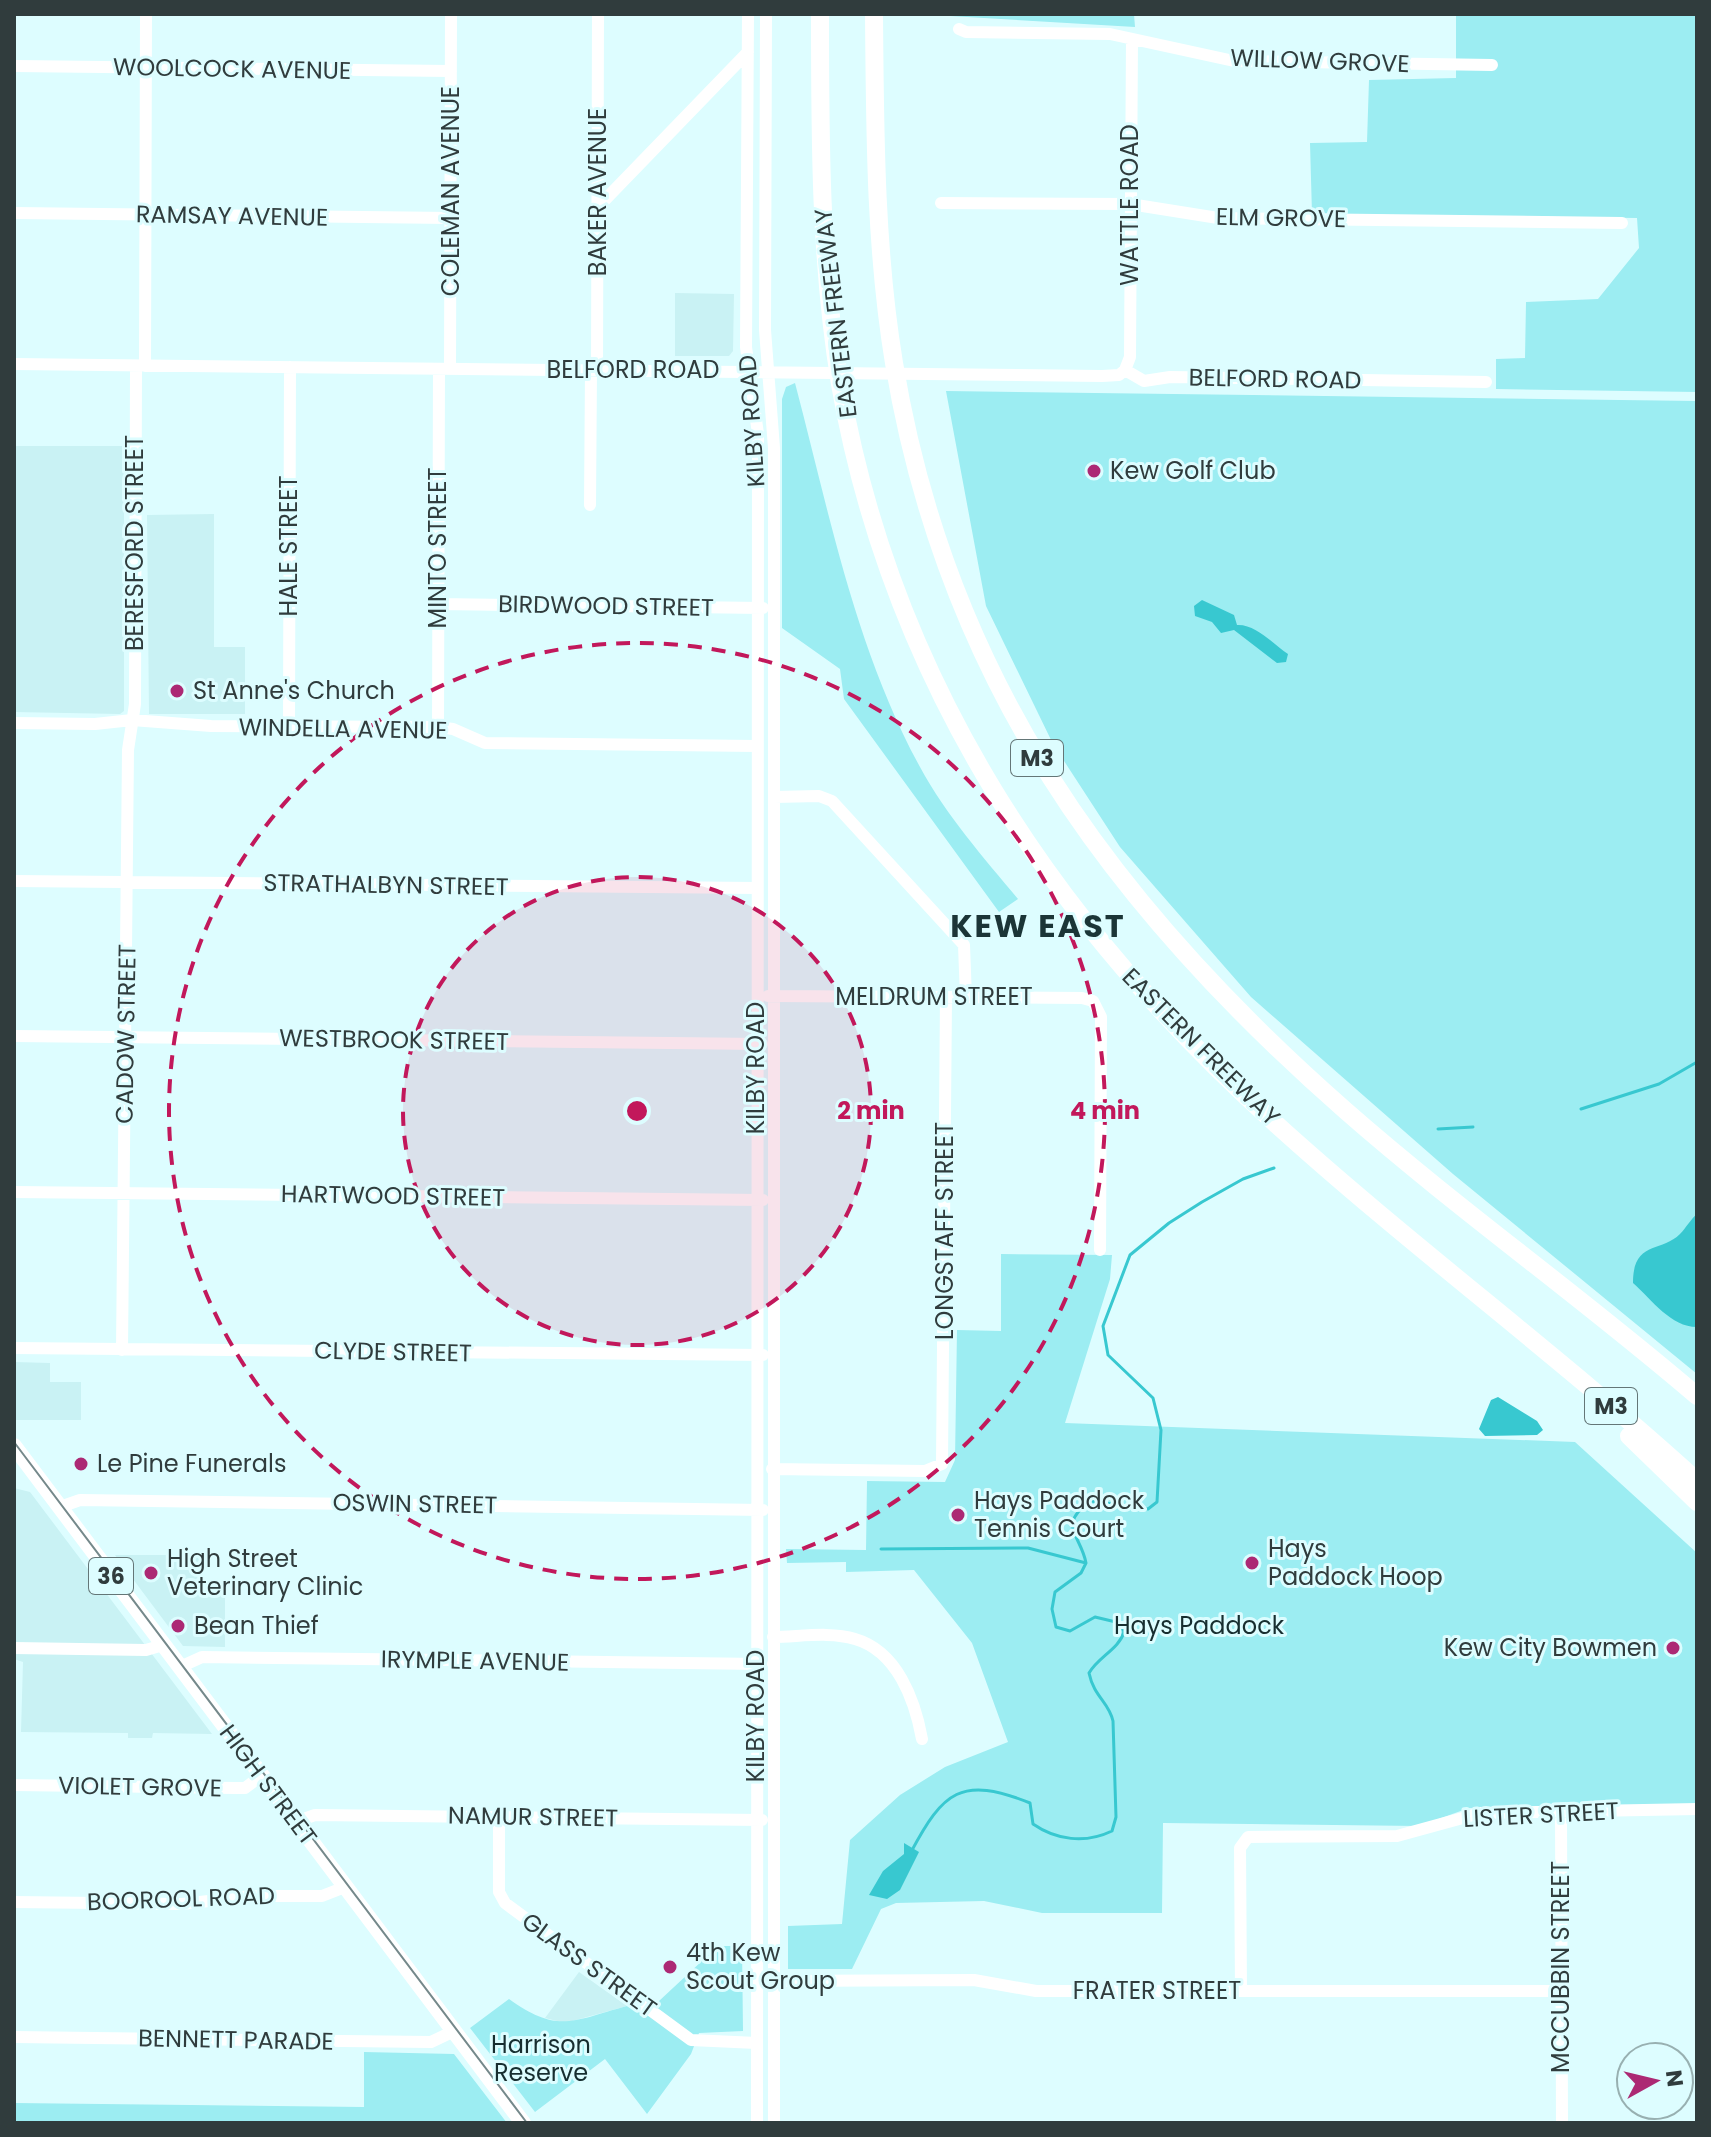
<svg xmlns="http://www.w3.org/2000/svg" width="1711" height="2137" viewBox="0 0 1711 2137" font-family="Poppins,sans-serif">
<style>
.built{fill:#c9f2f4}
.green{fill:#9cedf2}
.water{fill:#38c8d0}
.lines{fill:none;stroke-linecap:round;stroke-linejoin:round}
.stream{stroke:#38c8d0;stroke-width:3}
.minor{stroke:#fff;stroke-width:12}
.major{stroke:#fff;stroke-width:16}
.highway{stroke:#fff;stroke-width:18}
.tram{stroke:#75898b;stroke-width:2}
.ring{fill:none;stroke:#c2185b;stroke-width:4;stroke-dasharray:14 10}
.poi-dot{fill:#ac2974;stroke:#ddfdff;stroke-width:3}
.labels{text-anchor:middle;stroke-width:6;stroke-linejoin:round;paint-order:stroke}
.shield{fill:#ddfdff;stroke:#647677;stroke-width:2}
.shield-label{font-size:22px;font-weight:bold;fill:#303c3d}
.street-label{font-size:24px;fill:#303c3d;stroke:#ddfdff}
.poi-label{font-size:24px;fill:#303c3d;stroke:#ddfdff;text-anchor:start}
.park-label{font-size:24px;fill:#172e30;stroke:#ddfdff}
.district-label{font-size:32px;font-weight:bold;letter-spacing:2px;fill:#1b3537;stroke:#ddfdff}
.centre{fill:#c2185b;stroke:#ddfdff;stroke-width:4}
.ring-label{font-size:24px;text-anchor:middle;font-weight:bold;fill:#c2185b;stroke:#ddfdff;stroke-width:6;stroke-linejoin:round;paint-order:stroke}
</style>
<rect width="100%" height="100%" fill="#ddfdff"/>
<path class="built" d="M675 293 734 294 733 351 729 356H675Z
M14 446H124V711L120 714 14 712Z
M214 514V647H245V714H149L147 515Z
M14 1362 50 1363V1382H81V1420H14Z
M14 1488 30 1492 212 1734 153 1733 152 1738H128V1733L21 1732 23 1662 14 1659Z
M115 1555H203V1589H225V1647L183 1646Z
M579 1972 627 2006 565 2023 545 2018Z"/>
<path class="green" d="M950 14H1134L1135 27 950 16Z
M1456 14H1697V392L1496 389V359L1525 358 1526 302 1598 299 1639 248 1637 218 1312 214 1310 143 1367 142 1369 80 1456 78Z
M795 383C829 512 855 648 920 767 946 815 983 857 1018 899L999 912 844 699 840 669 782 628V399L786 387Z
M946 391 1697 401V1374L1453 1174 1251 997 1120 847 1053 744 986 606Z
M1001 1254 1112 1255 1110 1279 1065 1423 1575 1442 1697 1553V1805L1469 1808 1419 1826 1163 1823 1162 1913H1042L984 1901 896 1903 881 1909 852 1969H788V1926L842 1924 850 1840 900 1795 945 1767 1008 1742 972 1643 914 1570 846 1572V1562L787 1563 786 1549 866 1550 867 1481 945 1482 955 1460 957 1330 1001 1331Z
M718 1946H742L743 2031 699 2033 691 2054 647 2114 605 2059 535 2112 470 2028 509 1999C558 2034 572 2021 627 2006L644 2015Z
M364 2052 454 2054 507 2123H14V2103L364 2107Z"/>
<path class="water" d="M1202 600 1234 615 1237 625C1256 624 1273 644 1288 654L1286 662 1277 663 1234 630 1221 633 1212 622 1195 616 1194 606Z
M1697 1214V1327C1671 1327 1652 1300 1633 1283 1633 1240 1661 1253 1680 1234 1686 1228 1690 1220 1697 1214Z
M1498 1397 1537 1421 1543 1430 1537 1435 1485 1436 1479 1429 1491 1400Z
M904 1843 919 1852 900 1890 887 1899 869 1895 883 1871 904 1854Z"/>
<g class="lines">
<path class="stream" d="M1581 1109 1659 1084 1697 1062
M1438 1129 1473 1127
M881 1549 1028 1548 1086 1563
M911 1852C943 1792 961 1775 1030 1803L1033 1824C1056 1840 1085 1844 1112 1831L1116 1817 1113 1721C1109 1702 1094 1697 1089 1673 1098 1657 1119 1649 1124 1632L1120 1623 1095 1617 1070 1631 1056 1627 1052 1609 1055 1592 1081 1573 1086 1563C1081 1535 1056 1525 1091 1501L1148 1509 1157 1502 1161 1430 1153 1398 1108 1355 1103 1326 1130 1255 1169 1223 1202 1202 1243 1179 1274 1168"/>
<path class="minor" d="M748 14 746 347 758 434 757 2123
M766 14 765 330 774 448V2123
M959 29 966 32 1110 34 1234 61 1492 65
M14 66 451 71
M941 203 1130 204 1218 218 1622 223
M598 207 748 52
M14 213 451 218
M14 364 1102 376 1119 375 1125 370
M145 366 146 14
M450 369 451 14
M597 370 598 14
M1125 370 1144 381 1170 377 1486 382
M1125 370 1130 357 1132 39
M590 505 591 370
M438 604 763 608
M14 723 95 724 132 720 211 726 438 727 453 729 485 743 757 746
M289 726 290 367
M438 727 439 369
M774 797 819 796 832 801 964 945 966 998
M14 881 757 888
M768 996 1082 998 1093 1001 1101 1017 1100 1250
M14 1036 762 1044
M14 1192 763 1200
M14 1348 763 1355
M122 1350 128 750 135 704 136 366
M772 1469 925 1471 942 1464 946 997
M60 1507 80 1500 763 1510
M773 1637C798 1637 830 1631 855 1639 897 1651 915 1700 922 1739
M14 1648 146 1650 163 1645
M180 1667 202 1657 762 1664
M14 1785 235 1788H245L261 1776
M1561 1811 1562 2123
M499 1817V1892L505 1903 691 2040 757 2043
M295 1822 315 1815 762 1820
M14 1902 182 1904 253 1896H322L345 1887
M767 1984 774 1981 974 1980 1036 1991H1561
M1241 1991 1240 1848 1248 1837 1397 1836 1481 1813 1697 1809
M14 2037 431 2042 454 2031"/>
<path class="major" d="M14 1446 523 2123"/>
<path class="highway" d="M820 14C820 137 820 262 840 384 892 683 1054 924 1276 1124 1413 1248 1561 1357 1697 1481
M874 14C875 130 875 248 894 363 946 679 1110 904 1346 1111 1460 1211 1583 1298 1697 1396
M1629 1436 1697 1502"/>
<path class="tram" d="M14 1442 527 2123"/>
</g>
<circle cx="637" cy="1111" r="234" fill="#c2185b" fill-opacity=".12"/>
<g class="ring">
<circle cx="637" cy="1111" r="234"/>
<circle cx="637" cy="1111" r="468"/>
</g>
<g class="poi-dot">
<circle cx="1094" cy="471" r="8"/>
<circle cx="177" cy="691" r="8"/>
<circle cx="81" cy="1464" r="8"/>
<circle cx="958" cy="1515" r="8"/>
<circle cx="1252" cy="1563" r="8"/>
<circle cx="151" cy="1573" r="8"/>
<circle cx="178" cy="1626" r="8"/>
<circle cx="1673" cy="1648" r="8"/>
<circle cx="670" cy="1967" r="8"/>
</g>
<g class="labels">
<g class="shield">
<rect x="1011" y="740" width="52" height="36" rx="6"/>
<rect x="1585" y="1388" width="52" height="36" rx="6"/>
<rect x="89" y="1558" width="44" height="36" rx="6"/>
</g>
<g class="shield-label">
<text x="1037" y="766">M3</text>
<text x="1611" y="1414">M3</text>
<text x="111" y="1584">36</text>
</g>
<g class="street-label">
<text transform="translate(1320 61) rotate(2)" y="8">WILLOW GROVE</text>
<text transform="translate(232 69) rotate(1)" y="8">WOOLCOCK AVENUE</text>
<text transform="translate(451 191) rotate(-90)" y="8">COLEMAN AVENUE</text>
<text transform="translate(598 192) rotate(-90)" y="8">BAKER AVENUE</text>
<text transform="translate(1130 205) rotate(-90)" y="8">WATTLE ROAD</text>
<text transform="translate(232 216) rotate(1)" y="8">RAMSAY AVENUE</text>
<text transform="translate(1281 218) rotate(1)" y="8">ELM GROVE</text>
<text transform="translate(836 313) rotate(-97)" y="8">EASTERN FREEWAY</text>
<text x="633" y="378">BELFORD ROAD</text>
<text transform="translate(1275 379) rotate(1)" y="8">BELFORD ROAD</text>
<text transform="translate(752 421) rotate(-94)" y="8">KILBY ROAD</text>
<text transform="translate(135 543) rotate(-90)" y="8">BERESFORD STREET</text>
<text transform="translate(289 546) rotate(-90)" y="8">HALE STREET</text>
<text transform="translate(438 548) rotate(-90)" y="8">MINTO STREET</text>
<text transform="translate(606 606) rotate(1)" y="8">BIRDWOOD STREET</text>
<text transform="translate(343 729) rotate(1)" y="8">WINDELLA AVENUE</text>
<text transform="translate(386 885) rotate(1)" y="8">STRATHALBYN STREET</text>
<text x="934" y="1005">MELDRUM STREET</text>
<text transform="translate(126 1034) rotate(-89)" y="8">CADOW STREET</text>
<text transform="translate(394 1040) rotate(1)" y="8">WESTBROOK STREET</text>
<text transform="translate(1201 1047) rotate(45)" y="8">EASTERN FREEWAY</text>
<text transform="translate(756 1068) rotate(-90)" y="8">KILBY ROAD</text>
<text transform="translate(393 1196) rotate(1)" y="8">HARTWOOD STREET</text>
<text transform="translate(945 1231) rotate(-90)" y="8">LONGSTAFF STREET</text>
<text transform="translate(393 1352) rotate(1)" y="8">CLYDE STREET</text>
<text transform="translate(415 1504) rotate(1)" y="8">OSWIN STREET</text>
<text transform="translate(475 1661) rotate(1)" y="8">IRYMPLE AVENUE</text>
<text transform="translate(756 1716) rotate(-90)" y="8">KILBY ROAD</text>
<text transform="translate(268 1785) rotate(53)" y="8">HIGH STREET</text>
<text transform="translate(140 1787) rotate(1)" y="8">VIOLET GROVE</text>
<text transform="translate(1541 1815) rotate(-3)" y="8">LISTER STREET</text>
<text transform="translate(533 1817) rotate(1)" y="8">NAMUR STREET</text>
<text transform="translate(181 1899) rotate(-2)" y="8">BOOROOL ROAD</text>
<text transform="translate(589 1965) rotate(36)" y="8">GLASS STREET</text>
<text transform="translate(1561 1967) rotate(-90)" y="8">MCCUBBIN STREET</text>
<text x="1157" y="1999">FRATER STREET</text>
<text transform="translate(236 2040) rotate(1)" y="8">BENNETT PARADE</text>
</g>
<g class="poi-label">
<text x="1110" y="479">Kew Golf Club</text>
<text x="193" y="699">St Anne's Church</text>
<text x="97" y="1472">Le Pine Funerals</text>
<text x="974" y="1509">Hays Paddock<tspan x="974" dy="28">Tennis Court</tspan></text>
<text x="1268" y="1557">Hays<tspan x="1268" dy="28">Paddock Hoop</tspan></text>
<text x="167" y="1567">High Street<tspan x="167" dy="28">Veterinary Clinic</tspan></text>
<text x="194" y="1634">Bean Thief</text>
<text x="1657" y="1656" text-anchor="end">Kew City Bowmen</text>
<text x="686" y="1961">4th Kew<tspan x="686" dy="28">Scout Group</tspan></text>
</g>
<g class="park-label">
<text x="1199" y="1634">Hays Paddock</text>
<text x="541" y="2053">Harrison<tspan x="541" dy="28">Reserve</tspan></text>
</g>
<g class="district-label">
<text x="1038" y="937">KEW EAST</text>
</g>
</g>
<circle cx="637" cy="1111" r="12" class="centre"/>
<g class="ring-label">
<text x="871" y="1119">2 min</text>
<text x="1105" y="1119">4 min</text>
</g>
<rect width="1711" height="2137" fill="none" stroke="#303c3d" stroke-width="32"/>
<g transform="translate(1655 2081) rotate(82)"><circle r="38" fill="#ddfdff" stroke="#98b0b1" stroke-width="2"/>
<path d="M0-6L14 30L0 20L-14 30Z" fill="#ac2974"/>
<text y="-12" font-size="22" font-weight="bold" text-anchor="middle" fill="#303c3d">N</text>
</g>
</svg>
